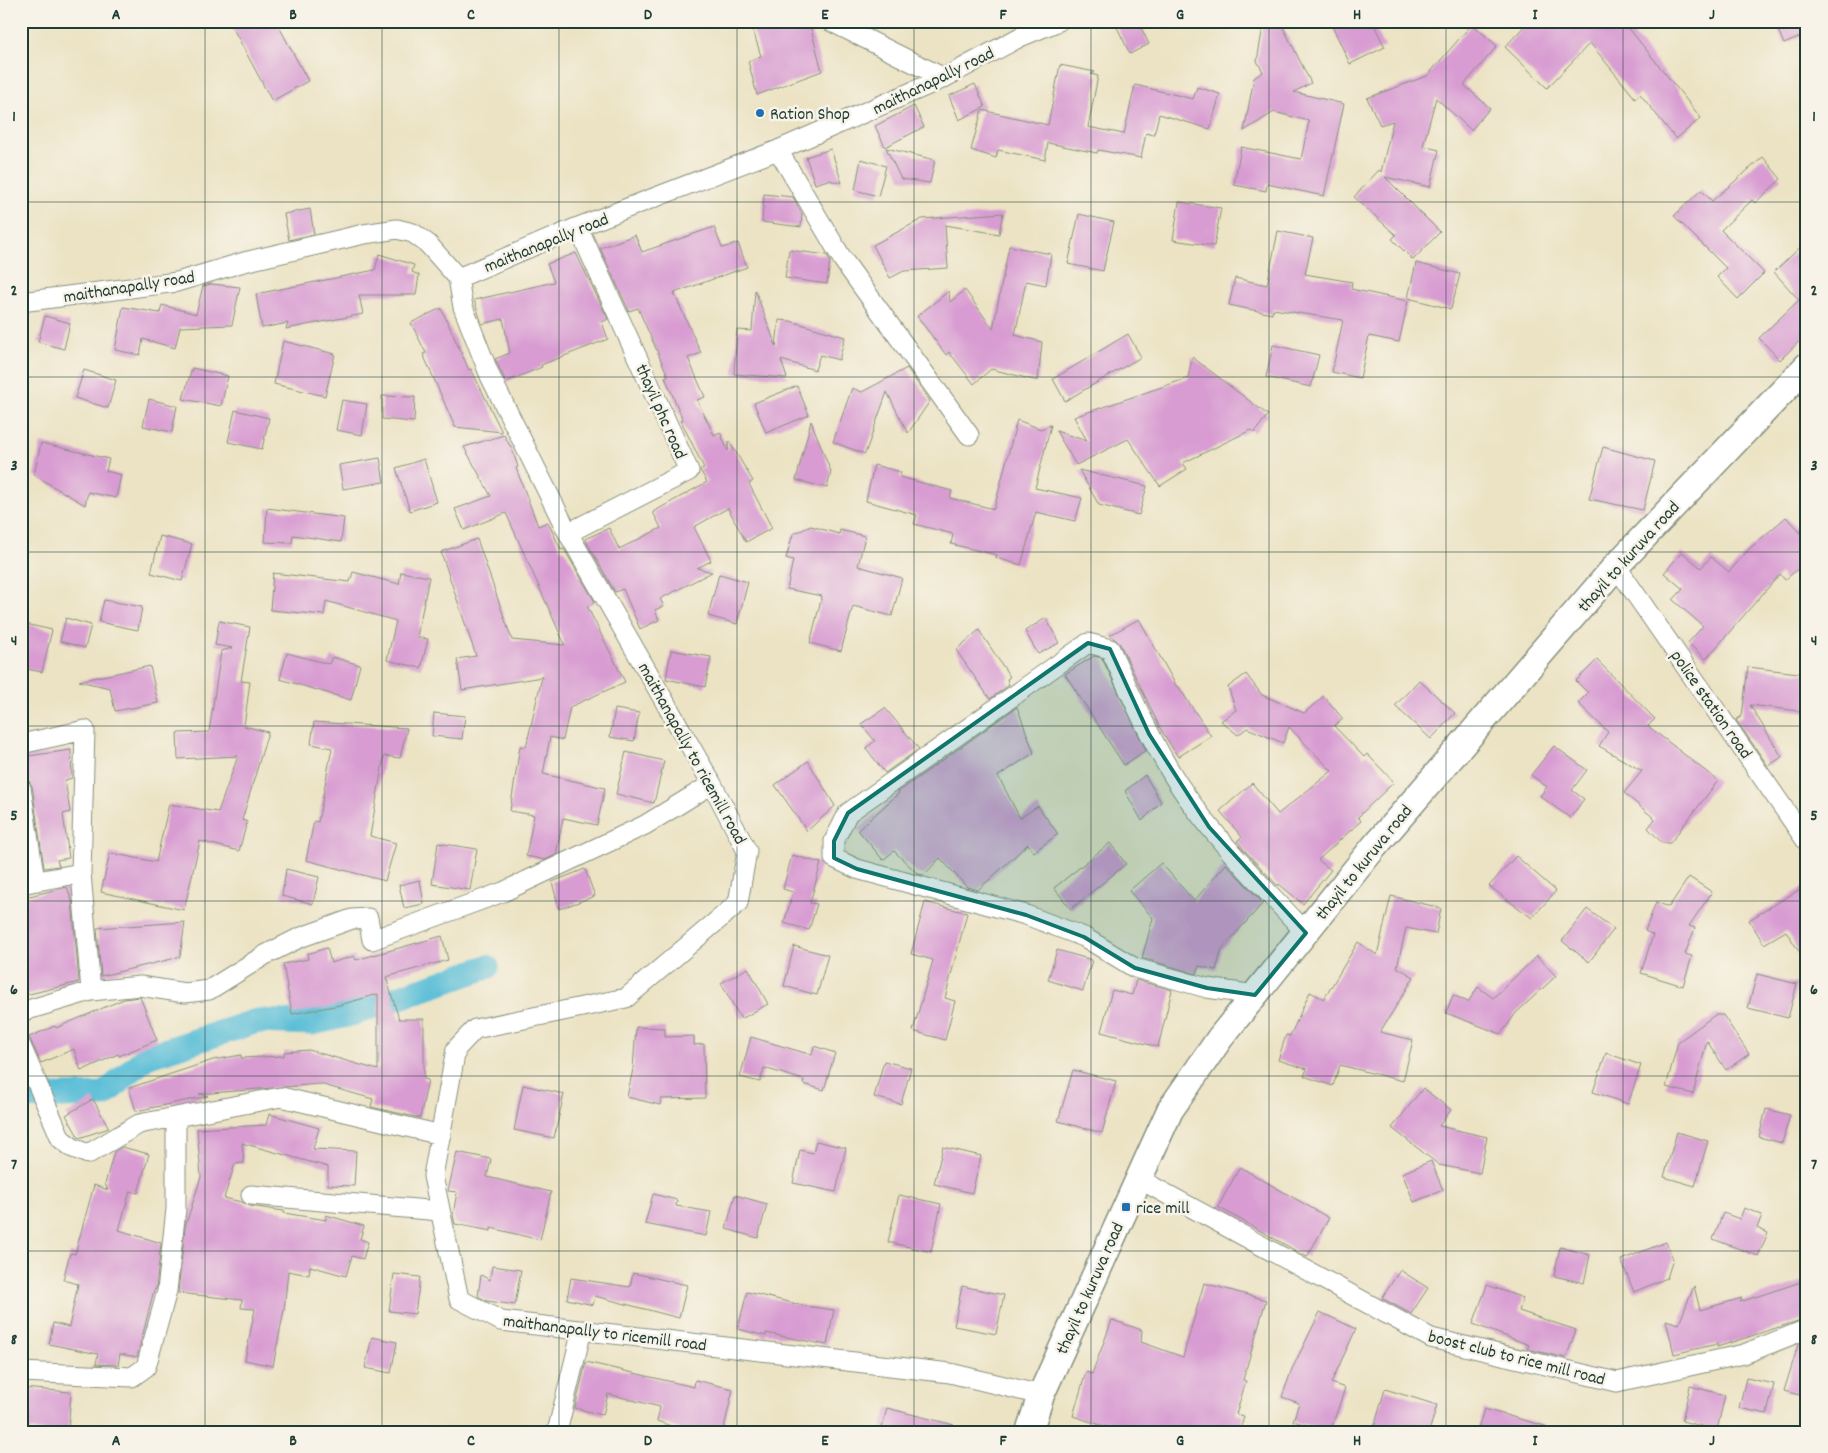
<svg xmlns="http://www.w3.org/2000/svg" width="1828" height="1453" viewBox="0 0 1828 1453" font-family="Dekko,sans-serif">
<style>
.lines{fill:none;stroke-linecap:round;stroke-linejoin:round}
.canal{stroke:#59bdd7;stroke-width:25}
.building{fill:#d89cd2}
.street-casing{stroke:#86907c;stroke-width:21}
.secondary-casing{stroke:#86907c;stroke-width:29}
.street{stroke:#fff;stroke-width:19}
.secondary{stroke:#fff;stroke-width:26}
.marked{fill:#0f766e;fill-opacity:0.2;stroke:#0f766e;stroke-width:4;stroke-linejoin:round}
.grid{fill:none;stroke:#1f3d34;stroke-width:1;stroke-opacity:0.55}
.poi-dot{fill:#1f6fb2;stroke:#f7f3e8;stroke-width:2}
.labels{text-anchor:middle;stroke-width:5;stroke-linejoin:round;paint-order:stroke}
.street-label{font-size:18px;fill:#1f3d34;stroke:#f7f3e8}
.poi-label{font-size:18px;fill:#1f3d34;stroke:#f7f3e8;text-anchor:start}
.neatline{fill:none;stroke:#1f3d34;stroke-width:2}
.grid-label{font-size:16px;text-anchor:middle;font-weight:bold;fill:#1f3d34}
</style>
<rect width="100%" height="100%" fill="#f7f3e8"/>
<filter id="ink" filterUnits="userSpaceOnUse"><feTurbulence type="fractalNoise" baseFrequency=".02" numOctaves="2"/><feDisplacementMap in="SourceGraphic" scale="10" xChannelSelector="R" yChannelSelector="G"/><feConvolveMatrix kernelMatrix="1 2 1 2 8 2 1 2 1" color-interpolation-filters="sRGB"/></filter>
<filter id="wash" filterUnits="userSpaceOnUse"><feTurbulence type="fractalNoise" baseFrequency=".0096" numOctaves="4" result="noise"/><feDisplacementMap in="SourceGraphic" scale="20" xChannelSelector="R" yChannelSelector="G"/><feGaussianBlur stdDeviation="1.12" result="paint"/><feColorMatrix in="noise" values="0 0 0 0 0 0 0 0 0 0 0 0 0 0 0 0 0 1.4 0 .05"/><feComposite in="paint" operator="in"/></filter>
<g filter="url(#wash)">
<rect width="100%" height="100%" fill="#ece3c4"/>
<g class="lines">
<path class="canal" d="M21 1097 104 1095 146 1057 257 1021 312 1023 351 1014 487 967"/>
</g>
<g id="blocks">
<path class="building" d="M229 21H276L308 81 272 101Z
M750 21H809L822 71 757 95 748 61 761 56Z
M1114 21H1138L1149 44 1130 54Z
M1264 21H1280L1311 83 1294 92 1344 104 1324 196 1267 184 1266 191 1234 185 1241 147 1301 159 1309 121 1274 112 1244 131 1254 78 1263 72 1257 61Z
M1330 21H1372L1385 47 1350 64Z
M1529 21H1623L1701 118 1676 139 1640 94 1635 98 1590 43 1547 88 1505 47Z
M1774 21H1807V34L1784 44Z
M1472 24 1497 46 1464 85 1490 108 1471 130 1436 98 1423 146 1439 150 1430 187 1385 177 1440 232 1413 260 1392 239 1396 235 1354 197 1379 170 1381 172 1393 121 1380 125 1367 98 1427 76Z
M1060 65 1095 72 1091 74 1098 76 1088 127 1124 134 1135 85 1193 99 1197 87 1220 94 1210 129 1159 114 1154 135 1146 133 1141 158 1098 150 1097 153 1048 143 1045 160 998 150 996 158 971 150 982 110 1048 125Z
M975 84 985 107 959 120 949 96Z
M914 106 924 127 885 147 875 126Z
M886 148 935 160 930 183 901 179Z
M831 149 842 183 828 180 815 184 806 157Z
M1763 157 1781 179 1755 203 1752 200 1721 230 1764 273 1738 299 1717 277 1726 268 1674 216 1701 190 1712 201Z
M861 159 886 166 878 196 855 190Z
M764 194 793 197 802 214 801 227 762 222Z
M1179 202 1221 208 1214 246 1173 240Z
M310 209 314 234 289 240 284 214Z
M1003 213 999 234 945 225 948 268 904 271 890 278 873 245 922 219Z
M1079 214 1114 222 1103 271 1068 264Z
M714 227 722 248 738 243 747 267 674 293 701 353 688 358 705 397 697 400 714 435 720 432 728 451 729 441 753 481 749 484 772 528 746 542 728 508 694 527 711 561 697 568 712 572 660 599 664 606 655 610 659 620 640 629 623 589 615 592 585 539 609 528 619 549 661 528 653 512 707 482 700 470 704 468 681 421 683 420 665 377 668 376 638 308 629 311 600 248 635 235 642 252Z
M1278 231 1313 238 1305 274 1352 282 1351 289 1408 301 1399 342 1369 336 1360 378 1332 372 1343 320 1273 309 1272 314 1229 305 1235 278 1267 285Z
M1807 241V334L1780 360 1759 338 1799 300 1774 272Z
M1009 246 1051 254 1046 285 1026 281 1015 335 1042 342 1038 381 991 369 974 384 949 352 946 355 917 316 949 291 950 302 965 290 993 329Z
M789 250 827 255 830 261 827 284 785 278Z
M576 253 608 319 602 322 608 339 541 365 542 367 506 382 495 359 510 353 503 319 482 324 474 300 554 282 547 264Z
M379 254 414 265 412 272 419 275 416 295H359L363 314 286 329 288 323 262 328 256 294 375 270Z
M1416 263 1460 274 1451 309 1408 298Z
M211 284 240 287 232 325 180 327 175 348 143 339 140 355 115 350 123 307 160 313 162 305 196 314 203 286Z
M755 290 776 346 779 320 790 321 845 337 839 360 820 355 815 370 781 360 787 378 734 374 737 330 752 331Z
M441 308 469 370 471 369 502 432 455 427 423 354 426 353 411 323Z
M45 316 70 323 64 349 38 342Z
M1128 334 1141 357 1065 401 1053 379Z
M283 341 335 354 325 396 274 384Z
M1273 345 1319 355 1311 387 1266 377Z
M1192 357 1268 415 1254 433 1251 430 1183 463 1187 469 1160 486 1128 439 1076 465 1056 431 1087 441 1074 417 1188 378Z
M192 368 228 376 221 406 183 399Z
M907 368 930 401 908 433 887 392 865 454 833 442 852 388 862 392Z
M84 370 116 380 108 408 75 398Z
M797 386 809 415 766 433 754 403Z
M382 396 415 397 414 422 382 419Z
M149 399 177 406 172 432 143 426Z
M342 400 367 404 362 435 336 430Z
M235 410 269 418 262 449 228 442Z
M1017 420 1041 429 1051 425 1035 488 1082 498 1075 521 1036 512 1021 565 996 558 997 555 951 544 953 534 914 524 917 515 866 501 874 465 901 472 900 477 952 491 950 498 994 509Z
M811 421 831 472 827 488 796 480Z
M504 435 512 449 518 467 516 468 538 526 548 522 561 550 564 549 595 602 587 606 625 682 570 707 563 740 550 737 543 774 605 788 597 825 563 818 556 855 545 860 526 856 534 815 510 811 520 746 526 747 542 677 462 690 457 659 476 656 441 552 477 539 512 640 565 645 506 513 464 530 455 509 491 496 464 447Z
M41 443 109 459 106 471 121 475 116 498 88 492 85 505 34 475Z
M1603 447 1655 461 1643 510 1589 499Z
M380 458 384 482 343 489 339 465Z
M424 459 437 502 410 511 396 468Z
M1079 470 1147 486 1139 515 1099 505Z
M267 508 344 518 341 542 293 535 292 543 265 542Z
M1786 517 1807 540V561L1785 580 1780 574 1706 659 1688 643 1703 626 1673 600 1683 589 1664 573 1682 552 1701 568 1711 557 1729 572 1749 549Z
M811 526 839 534 840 530 865 536 858 566 902 578 892 616 853 606 841 651 810 643 822 596 787 589 793 560 786 558 793 534Z
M160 536 192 544 182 581 151 573Z
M353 572 399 584 401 572 429 577 417 637 428 639 421 668 387 660 396 621 326 601 324 615 270 610 273 573 350 582Z
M719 574 748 582 737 624 708 616Z
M104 600 142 607 138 630 99 622Z
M66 618 91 625 85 648 60 641Z
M1046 618 1059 643 1038 654 1025 631Z
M1139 619 1177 687 1178 686 1211 736 1178 757 1160 728 1120 644 1110 635Z
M219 621 250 627 241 681 250 682 244 726 268 732 242 820 247 822 239 851 200 841 184 910 101 892 110 853 156 862 169 804 218 812 238 756 178 759 177 733 209 732 221 651 233 648 215 645Z
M21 623 52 630 42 672 21 668Z
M979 630 1010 677 1007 679 1009 685 990 699 956 650Z
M671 650 711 657 705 687 666 679Z
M287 653 329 664 332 657 360 665 351 700 280 679Z
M1094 656 1102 658 1146 750 1124 765 1065 674Z
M1597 660 1655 719 1648 726 1718 781 1670 843H1662L1648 828 1655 819 1624 793 1642 771 1599 746 1608 732 1578 703 1588 693 1576 681Z
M150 666 158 703 115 711 110 688 79 681Z
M1748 667 1807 674V712L1750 705 1782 757 1768 766 1736 720 1742 716Z
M1246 674 1262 695 1304 713 1324 696 1343 719 1334 726 1364 757 1367 754 1394 782 1358 817 1361 821 1318 860 1331 870 1303 904 1279 884 1278 886 1246 852 1237 841 1242 837 1220 811 1252 783 1278 814 1332 771 1289 727 1283 743 1247 728 1238 735 1221 721 1236 710 1228 687Z
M1419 680 1455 713 1431 739 1395 706Z
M1017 707 1034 753 998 776 1020 818 1038 806 1058 834 1034 852 1028 844 978 890 967 887 940 858 924 875 918 874 894 851 883 860 858 830 899 793 898 792Z
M885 708 919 749 885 773 866 748 875 741 861 724Z
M615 709 639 713 634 741 610 737Z
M434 713 465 716 462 739 432 736Z
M314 722 407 728 400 758 384 756 370 836 396 843 385 881 306 860 314 821 318 822 332 748 311 744Z
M1554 746 1587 770 1572 790 1584 799 1570 818 1540 796 1547 787 1531 775Z
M71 750 72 778 65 780 70 812 63 814 69 858 57 860 59 866 44 868 32 786 29 781 21 777V757Z
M626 752 664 761 654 803 616 794Z
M808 761 835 806 807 831 775 785Z
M1145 775 1161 802 1142 821 1125 791Z
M438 843 477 849 470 890 432 884Z
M1110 843 1126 864 1071 909 1054 888Z
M792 855 821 863 810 903 817 904 809 930 784 923 793 892 783 889Z
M1516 856 1556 891 1532 918 1489 886Z
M1161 863 1194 901 1226 864 1263 903 1222 949 1216 970 1199 966 1197 974 1142 958 1153 918 1129 891Z
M286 869 319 877 313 904 282 896Z
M585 869 595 896 559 909 552 882Z
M1689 877 1712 892 1689 926 1695 928 1685 954 1692 956 1683 986 1641 973 1653 935 1645 931 1656 902 1669 907Z
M420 880 424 904 404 908 399 885Z
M1807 885V964L1786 931 1764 944 1749 920Z
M67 887 72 901 79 982 21 996V898Z
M1391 896 1441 908 1436 934 1406 928 1397 967 1414 977 1380 1032 1413 1040 1403 1081 1340 1065 1333 1086 1304 1076 1307 1069 1278 1060 1286 1035 1290 1036 1310 992 1324 999 1358 942 1377 955Z
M925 902 967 913 945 998 955 1001 945 1040 913 1031 933 960 911 954Z
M1587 909 1614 929 1589 962 1562 941Z
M185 922 180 957 101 976 97 928Z
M442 936 448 960 386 977 399 1019H424V1079L428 1080 420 1118 371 1107 373 1099 320 1084 199 1094 208 1096 136 1111 129 1088 213 1060 241 1055V1058L284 1056V1052L309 1050 378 1070V994L340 1005 292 1014 283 964 308 959 307 954 327 948 331 963 354 956 356 960Z
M794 946 828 955 817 995 784 986Z
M1057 950 1092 960 1083 991 1048 980Z
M1537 956 1556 976 1516 1013 1501 1034 1446 1013 1453 995 1468 1002 1478 987 1493 998Z
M748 968 768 1004 741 1019 721 983Z
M1757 974 1797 984 1788 1018 1748 1008Z
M1136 980 1172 990 1158 1047 1101 1032 1112 990 1132 995Z
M140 997 157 1040 119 1056 118 1054 81 1071 74 1049 41 1063 29 1037 55 1026 56 1028 124 999Z
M1715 1015H1723L1749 1054 1726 1070 1707 1041 1693 1094 1666 1087 1678 1042Z
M636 1027 665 1028V1037L694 1036V1045L704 1044 705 1098 661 1099 660 1105 627 1097 633 1069Z
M751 1037 812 1055 814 1046 835 1053 824 1090 803 1084 804 1080 764 1068 760 1082 740 1077Z
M1606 1053 1641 1065 1628 1104 1593 1092Z
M884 1061 911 1068 901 1104 874 1097Z
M1073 1070 1116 1081 1102 1133 1058 1121Z
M523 1085 564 1094 554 1138 514 1130Z
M1423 1088 1451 1110 1439 1126 1487 1137 1480 1173 1439 1165 1392 1128Z
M93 1099 109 1128 79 1138 66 1115Z
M1766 1109 1790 1115 1782 1143 1759 1137Z
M269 1114 319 1128 313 1149 356 1151 354 1186 328 1185V1167L242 1143 244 1163 235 1164 224 1198 242 1202 250 1206 284 1211V1213L326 1220V1215L364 1226 360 1239 368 1242 363 1259 352 1256 346 1276 310 1266 309 1275 288 1271 284 1310 273 1366 245 1360 255 1309 241 1308 242 1300 178 1293 185 1227 201 1177 197 1129 266 1125Z
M1677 1132 1708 1141 1695 1186 1664 1177Z
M816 1141 846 1148 836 1192 793 1183 800 1150 813 1153Z
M122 1147 149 1154 138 1193 130 1191 119 1230 161 1243 156 1289 154 1290 137 1357 120 1354 118 1365 96 1364 98 1354 49 1344 53 1323 69 1327 78 1284 63 1280 70 1253 75 1254 94 1185 108 1190 105 1184 114 1152Z
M943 1147 981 1156 972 1193 934 1184Z
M457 1152 491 1159 487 1177 551 1192 540 1240 491 1228V1231L455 1224 453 1215 457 1192 448 1191Z
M1431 1161 1443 1190 1414 1202 1402 1173Z
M1240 1167 1329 1218 1307 1257 1218 1207Z
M653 1194 677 1200 676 1206 711 1212 706 1236 645 1224Z
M735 1195 767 1204 758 1238 726 1229Z
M899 1195 941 1204 931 1252 888 1242Z
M1744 1208 1762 1215 1757 1228 1768 1233 1758 1256 1713 1239 1723 1213 1740 1219Z
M1666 1242 1673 1259 1667 1278 1634 1292 1621 1260Z
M1560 1247 1590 1255 1584 1283 1554 1276Z
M492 1266 521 1270 515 1305 487 1301 478 1296 481 1275 490 1280Z
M1400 1270 1428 1288 1411 1314 1382 1298Z
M633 1273 687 1285 679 1318 595 1296 593 1305 567 1299 571 1278 630 1287Z
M394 1274 420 1277 415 1314 389 1311Z
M1807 1280V1318L1717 1347V1344L1674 1354 1666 1320 1679 1324 1694 1286 1700 1310 1742 1298 1740 1302Z
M1204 1283 1266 1300 1243 1380 1246 1381 1236 1414 1244 1416 1240 1432H1122L1073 1416 1086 1372 1092 1374 1112 1320 1142 1330 1141 1342 1183 1357Z
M1487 1285 1523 1298 1519 1311 1576 1330 1566 1358 1527 1349 1529 1345 1473 1324Z
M962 1286 1004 1295 996 1334 954 1326Z
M747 1292 805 1306 834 1310 827 1345 766 1333V1336L738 1329Z
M1320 1312 1356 1329 1331 1383 1345 1388 1330 1432 1293 1421 1299 1403 1282 1397 1292 1369Z
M372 1337 397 1342 391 1373 365 1368Z
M1807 1341V1397L1784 1391 1798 1345Z
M586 1362 694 1387 695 1380 733 1389 723 1432H687L657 1421 660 1407 608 1394 603 1415 575 1408Z
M1746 1378 1774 1384 1767 1414 1739 1408Z
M1690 1386 1725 1395 1717 1430 1682 1421Z
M21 1388 71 1392 68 1432 21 1430Z
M1385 1389 1437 1405 1429 1432H1386L1374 1428Z
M887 1408 954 1425 953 1432H881Z
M1484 1409 1545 1426 1544 1432H1477Z"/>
</g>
</g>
<g filter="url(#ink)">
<use href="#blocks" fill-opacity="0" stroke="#86907c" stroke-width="1"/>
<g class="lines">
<defs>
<path id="street" d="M830 21 944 78
M778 150 843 260 969 435
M458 278 463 307 490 376 568 533 712 784 747 851 738 903 626 998 475 1029 456 1049 433 1176 459 1299 501 1321 950 1373 1041 1395
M21 302 177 282 244 262 364 234 397 229 413 233 428 244 458 278 578 227 778 150 944 78 1020 37 1059 21
M568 533 689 471 578 227
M1616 566 1807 842
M21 744 85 730 81 873 91 991 21 1012
M21 788 35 881
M21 884 81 873
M91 991 140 986 185 993 209 990 265 955 299 938 352 919 368 918 372 940 503 892 645 825 712 784
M1255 995 1207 988 1135 968 1084 937 1026 915 857 869 834 858V841L848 813 1088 643 1110 649C1131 694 1150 740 1177 782 1212 837 1261 884 1306 933
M21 1046 61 1139 73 1148 88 1154 139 1124 281 1097 441 1135
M1139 1179 1431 1338 1617 1382 1744 1354 1807 1329
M251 1195 440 1211
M21 1372 132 1377 146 1367 167 1291 176 1209V1118
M557 1432 582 1330"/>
<path id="secondary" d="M1029 1432 1041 1395 1170 1110 1220 1038 1374 847 1616 566 1807 366"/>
</defs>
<use href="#street" class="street-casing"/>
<use href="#secondary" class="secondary-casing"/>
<use href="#street" class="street"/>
<use href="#secondary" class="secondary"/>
</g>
</g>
<path class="marked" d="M1088 643 1110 649 1149 734 1209 827 1306 933 1255 995 1207 988 1135 968 1084 937 1026 915 857 869 834 858V841L848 813Z"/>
<path class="grid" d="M205 21V1432M382 21V1432M559 21V1432M737 21V1432M914 21V1432M1091 21V1432M1269 21V1432M1446 21V1432M1623 21V1432M21 202H1807M21 377H1807M21 552H1807M21 726H1807M21 901H1807M21 1076H1807M21 1251H1807"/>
<g class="poi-dot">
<circle cx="760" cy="113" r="5"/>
<rect x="1121" y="1202" width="10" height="10" rx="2.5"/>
</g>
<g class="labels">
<g class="street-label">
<text transform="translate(933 80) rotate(-26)" y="6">maithanapally road</text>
<text transform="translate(546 242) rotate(-22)" y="6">maithanapally road</text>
<text transform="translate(129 286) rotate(-9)" y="6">maithanapally road</text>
<text transform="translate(662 411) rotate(66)" y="6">thayil phc road</text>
<text transform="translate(1628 556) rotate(-48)" y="6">thayil to kuruva road</text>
<text transform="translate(1712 704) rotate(55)" y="6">police station road</text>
<text transform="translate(693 753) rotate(61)" y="6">maithanapally to ricemill road</text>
<text transform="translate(1363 862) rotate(-51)" y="6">thayil to kuruva road</text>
<text transform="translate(1089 1288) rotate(-66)" y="6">thayil to kuruva road</text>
<text transform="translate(605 1332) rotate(7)" y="6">maithanapally to ricemill road</text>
<text transform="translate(1517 1357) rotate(14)" y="6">boost club to rice mill road</text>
</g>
<g class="poi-label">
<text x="770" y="119">Ration Shop</text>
<text x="1136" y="1213">rice mill</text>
</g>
</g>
<rect width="1828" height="1453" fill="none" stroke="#f7f3e8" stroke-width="55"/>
<rect x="28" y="28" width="1772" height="1398" class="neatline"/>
<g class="grid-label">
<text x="116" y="19">A</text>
<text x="293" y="19">B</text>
<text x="471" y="19">C</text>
<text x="648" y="19">D</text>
<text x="825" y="19">E</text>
<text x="1003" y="19">F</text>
<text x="1180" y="19">G</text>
<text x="1357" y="19">H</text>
<text x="1535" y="19">I</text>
<text x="1712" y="19">J</text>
<text x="14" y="121">1</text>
<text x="1814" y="121">1</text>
<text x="14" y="295">2</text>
<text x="1814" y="295">2</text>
<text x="14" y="470">3</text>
<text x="1814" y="470">3</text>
<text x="14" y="645">4</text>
<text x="1814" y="645">4</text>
<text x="14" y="820">5</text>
<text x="1814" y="820">5</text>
<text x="14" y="994">6</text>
<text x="1814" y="994">6</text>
<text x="14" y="1169">7</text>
<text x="1814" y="1169">7</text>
<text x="14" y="1344">8</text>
<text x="1814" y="1344">8</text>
<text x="116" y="1445">A</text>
<text x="293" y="1445">B</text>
<text x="471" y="1445">C</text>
<text x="648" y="1445">D</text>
<text x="825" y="1445">E</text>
<text x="1003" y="1445">F</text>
<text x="1180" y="1445">G</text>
<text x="1357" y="1445">H</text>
<text x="1535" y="1445">I</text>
<text x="1712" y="1445">J</text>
</g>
</svg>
